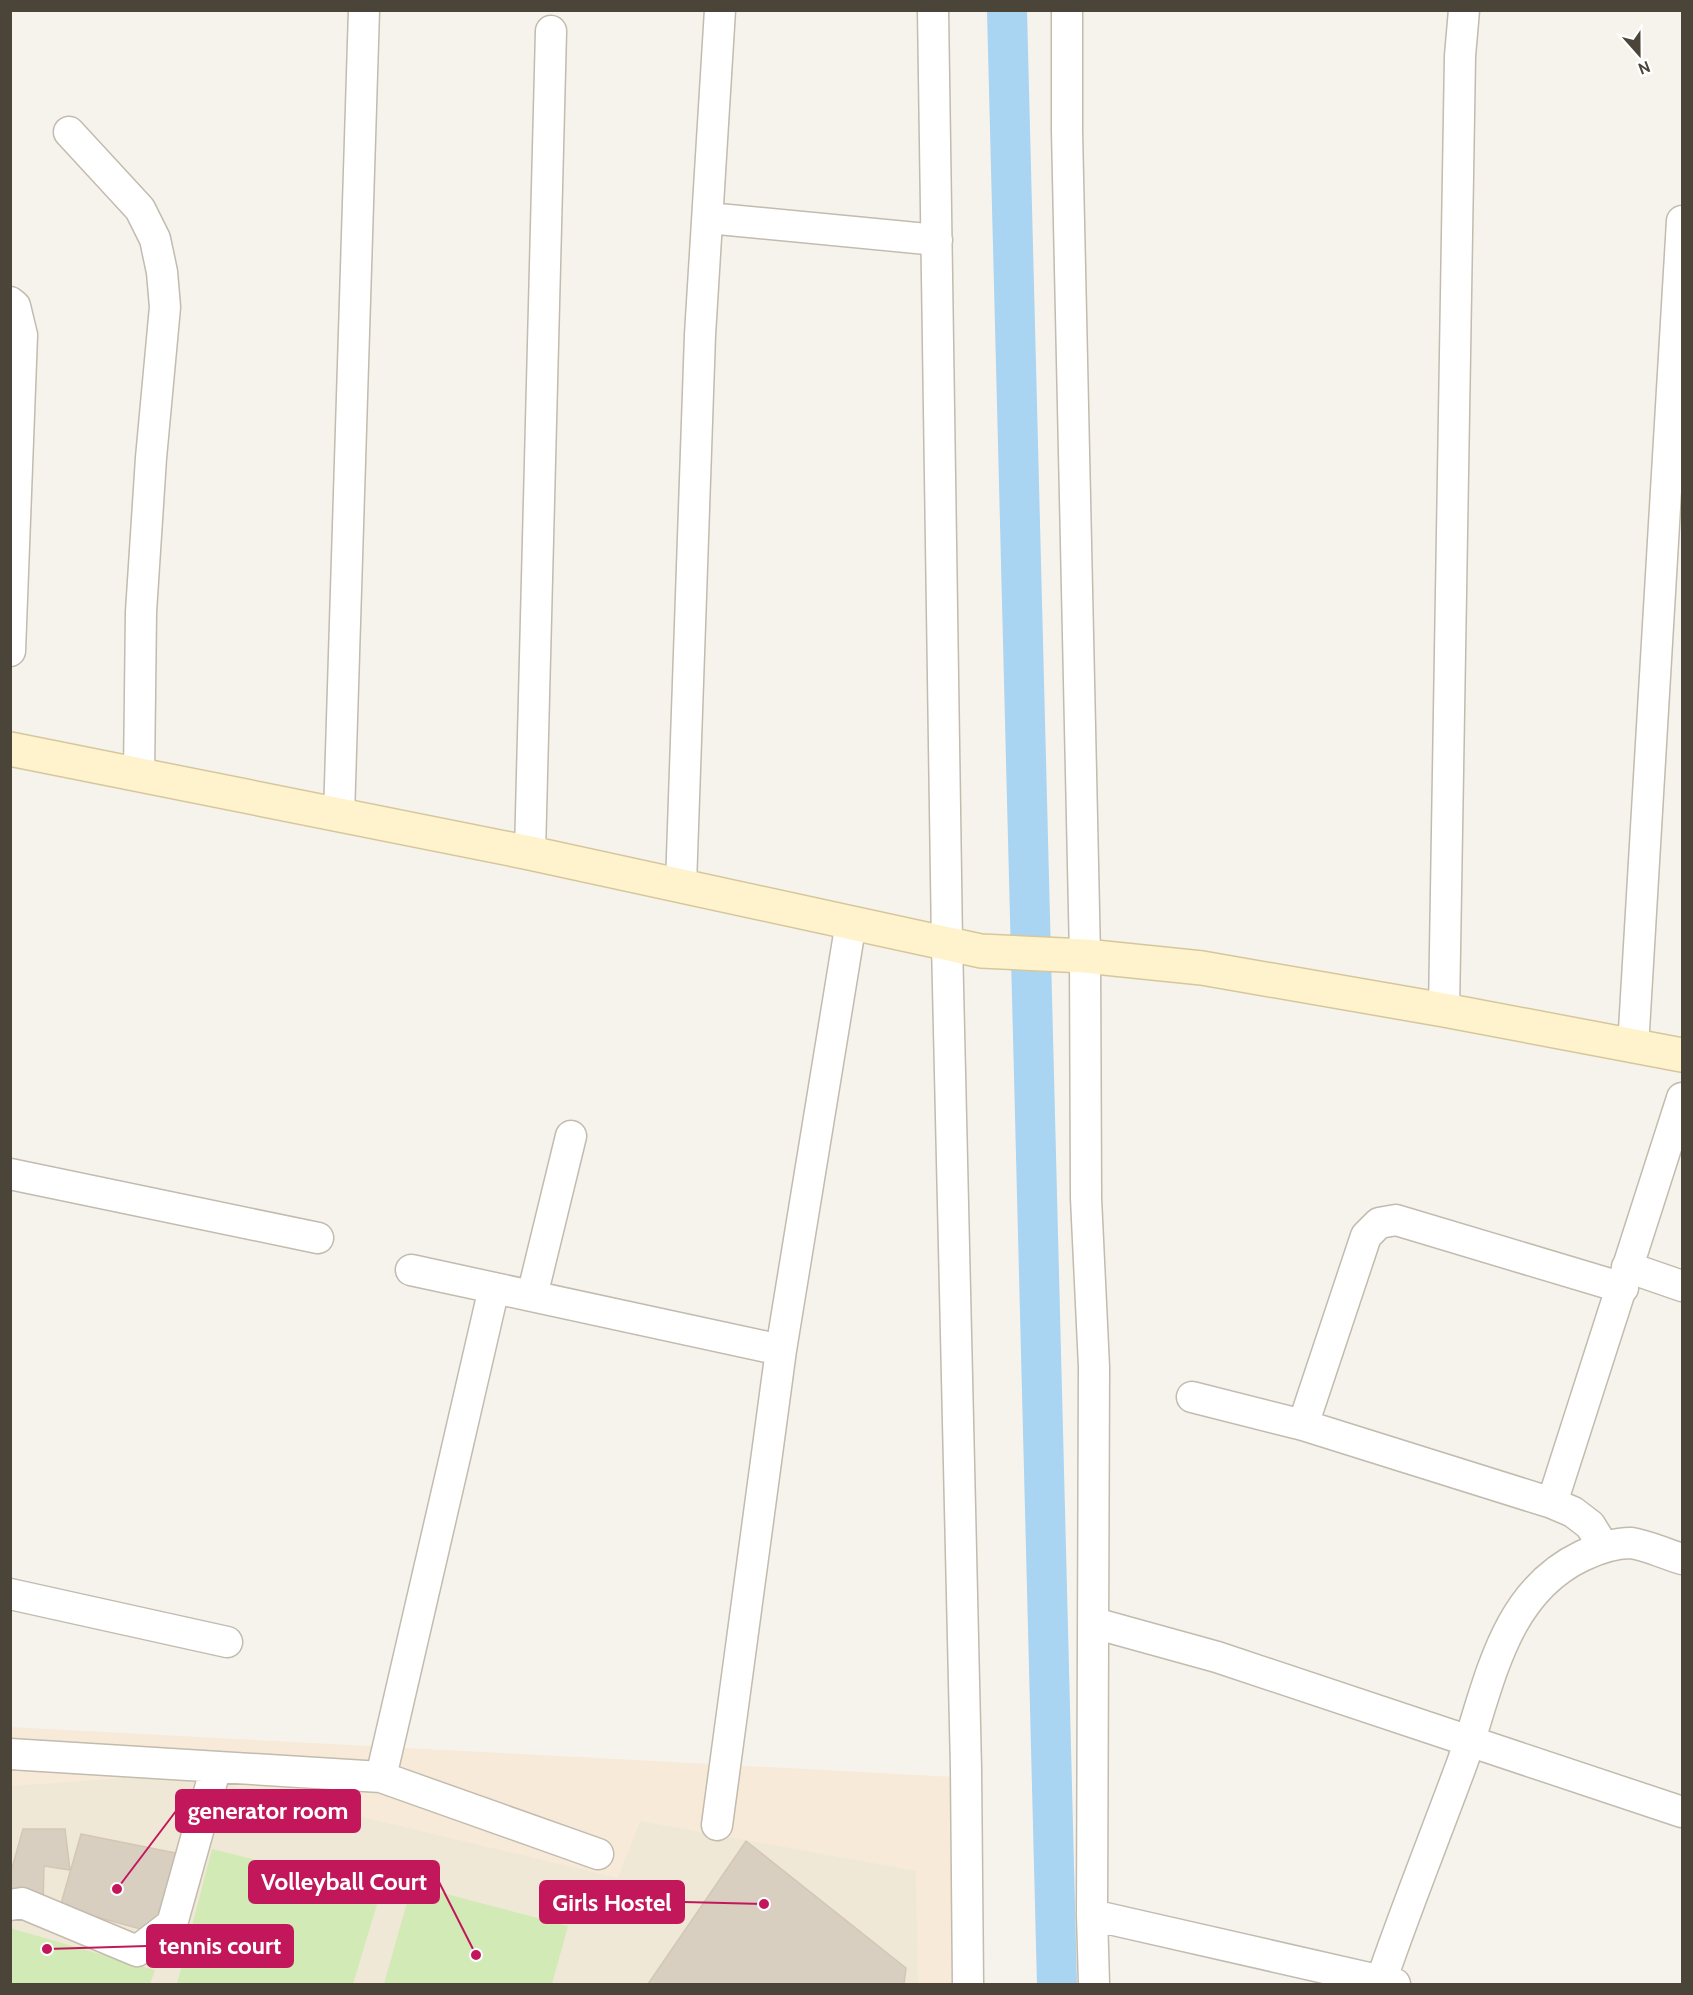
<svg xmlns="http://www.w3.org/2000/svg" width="1693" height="1995" viewBox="0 0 1693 1995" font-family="Cabin,sans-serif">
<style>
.commercial{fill:#f7ead8}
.education{fill:#efe8d6}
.green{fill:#d2eab5}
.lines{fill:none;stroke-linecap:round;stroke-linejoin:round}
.canal{stroke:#a9d4f2;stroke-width:40}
.building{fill:#d8cfc1;stroke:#d3c7b4;stroke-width:1.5}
.street-casing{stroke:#c2bbae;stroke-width:33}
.secondary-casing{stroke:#d6c79b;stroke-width:36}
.street{stroke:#fff;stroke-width:30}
.secondary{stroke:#fff3cd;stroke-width:33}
.leader{fill:none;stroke:#c2185b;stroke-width:2}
.callout-dot{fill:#c2185b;stroke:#fff;stroke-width:2}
.callout{fill:#c2185b;stroke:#c2185b;stroke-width:2}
.callout-label{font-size:24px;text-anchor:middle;font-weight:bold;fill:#fff}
</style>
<rect width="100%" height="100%" fill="#f6f3ec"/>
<path class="commercial" d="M10 1727 955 1777 957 1984H11Z"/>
<path class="education" d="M182 1774 618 1878 640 1821 916 1871 918 1984H11V1786Z"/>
<path class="green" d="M212 1849 381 1891 353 1984H177Z
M412 1885 568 1926 552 1984H384Z
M10 1928 155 1970 150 1984H11Z"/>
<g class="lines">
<path class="canal" d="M1007 10 1057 1984"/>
</g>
<path class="building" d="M23 1829H65L70 1870 44 1866 43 1906 10 1899V1875Z
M81 1834 176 1853 159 1934 60 1907Z
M746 1841 906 1968 904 1984H648Z"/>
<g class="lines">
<defs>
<path id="street" d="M933 10 947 943 966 1769 968 1984
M1067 10V131L1085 956 1086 1198 1094 1367 1092 1915 1094 1984
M69 132 140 209 155 239 162 272 165 307 151 458 141 612 139 775
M708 218 937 240
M10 302 15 306 22 335 10 651
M339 816 364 10
M530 853 551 31
M681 885 700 335 720 10
M1444 1010 1460 56 1464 10
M1633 1047 1682 221
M10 1174 318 1238
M1627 1267 1682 1286
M411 1270 781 1350
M532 1296 571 1136
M1192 1397 1303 1425 1552 1503 1573 1512 1590 1525 1603 1546
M1303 1425 1366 1236 1379 1223 1396 1220 1623 1288
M1552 1503 1682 1098
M10 1594 227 1642
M1094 1623 1217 1657 1682 1812
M10 1754 381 1777 598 1854
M381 1777 494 1288
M717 1825 781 1350 851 922
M10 1905 22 1903 137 1951 172 1924 216 1767
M1092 1915 1395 1984
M1380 1984C1405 1911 1434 1839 1461 1766 1489 1690 1500 1595 1582 1556 1597 1549 1613 1543 1630 1543 1644 1544 1668 1555 1682 1559"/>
<path id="secondary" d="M10 749 530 853 981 951 1085 956 1202 968 1444 1010 1682 1055"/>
</defs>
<use href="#street" class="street-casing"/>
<use href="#secondary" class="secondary-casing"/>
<use href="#street" class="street"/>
<use href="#secondary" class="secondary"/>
</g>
<path class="leader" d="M117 1889L176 1811M476 1955L439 1882M764 1904L684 1902M47 1949L147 1946"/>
<g class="callout-dot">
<circle cx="117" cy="1889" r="6"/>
<circle cx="476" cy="1955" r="6"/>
<circle cx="764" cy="1904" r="6"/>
<circle cx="47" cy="1949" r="6"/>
</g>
<g class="callout">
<rect x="176" y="1790" width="184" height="42" rx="6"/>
<rect x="249" y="1861" width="190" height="42" rx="6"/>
<rect x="540" y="1881" width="144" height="42" rx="6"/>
<rect x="147" y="1925" width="146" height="42" rx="6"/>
</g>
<g class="callout-label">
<text x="268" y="1819">generator room</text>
<text x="344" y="1890">Volleyball Court</text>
<text x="612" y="1911">Girls Hostel</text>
<text x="220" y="1954">tennis court</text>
</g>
<rect width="1693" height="1995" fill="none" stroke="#4b4439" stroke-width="24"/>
<g transform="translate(1639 54) rotate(159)" stroke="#ffffff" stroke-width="4.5" paint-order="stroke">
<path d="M0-4.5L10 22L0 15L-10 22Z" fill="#4b4439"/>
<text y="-9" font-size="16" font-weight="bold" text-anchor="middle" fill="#4b4439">N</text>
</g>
</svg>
